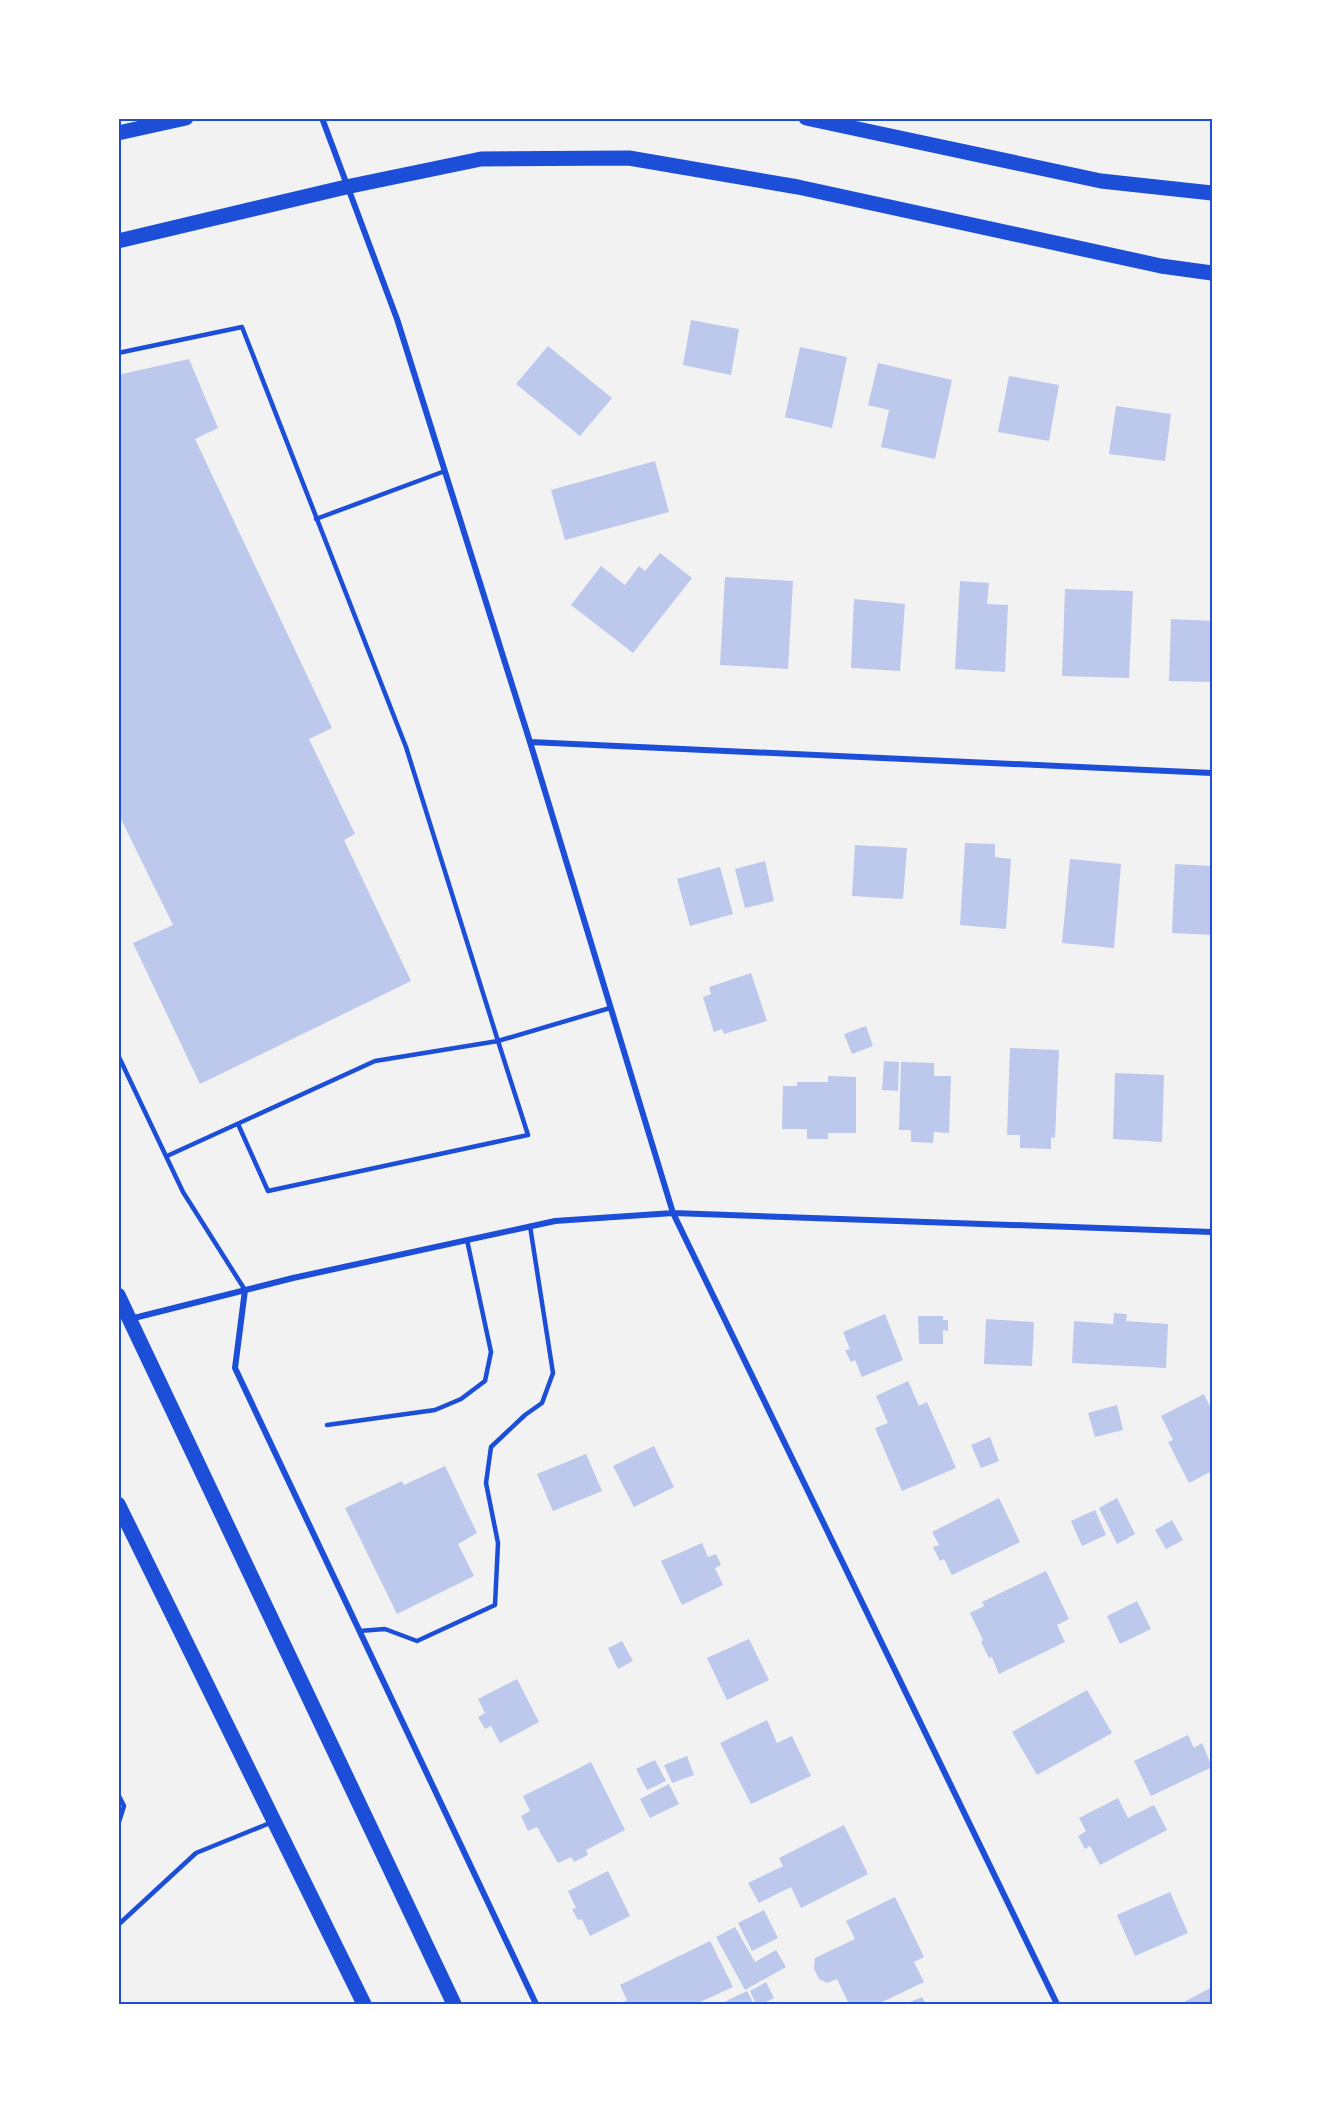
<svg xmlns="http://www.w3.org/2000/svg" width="1331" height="2123" viewBox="0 0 1331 2123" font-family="'Golos Text',sans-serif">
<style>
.building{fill:#bdc9ec}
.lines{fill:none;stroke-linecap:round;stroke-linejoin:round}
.service{stroke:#1d4ed8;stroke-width:4.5}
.minor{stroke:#1d4ed8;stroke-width:6}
.primary{stroke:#1d4ed8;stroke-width:15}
.neatline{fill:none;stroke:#1d4ed8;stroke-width:2}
</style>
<rect width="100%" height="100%" fill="#f2f2f2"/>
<path class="building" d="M691 320 739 329 731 375 683 365Z
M548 346 612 398 580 436 516 384Z
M800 347 847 357 832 428 785 417Z
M189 359 218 428 195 439 332 728 309 739 355 834 344 840 411 981 200 1084 133 943 173 925 118 813V375Z
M878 363 952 380 935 459 881 447 889 410 868 405Z
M1009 376 1059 385 1049 441 998 432Z
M1116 406 1171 414 1165 461 1109 454Z
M655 461 669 512 565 540 551 490Z
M660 553 692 578 633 653 571 605 601 566 625 585 639 566 645 571Z
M725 577 793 581 788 669 720 665Z
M960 581 989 583 987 604 1008 605 1005 672 955 669Z
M1065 589 1133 591 1129 678 1062 676Z
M854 599 905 604 900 671 851 668Z
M1171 619 1212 621V682L1169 681Z
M965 843 995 844V857L1011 859 1006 929 960 925Z
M855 845 907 848 903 899 852 896Z
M1070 859 1121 864 1114 948 1062 943Z
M765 861 774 901 745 908 735 869Z
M1175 864 1212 866V935L1172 933Z
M720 867 733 914 690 926 677 879Z
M751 973 767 1021 724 1034 722 1029 714 1032 703 997 711 994 709 987Z
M866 1026 873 1046 852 1054 844 1034Z
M1010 1048 1059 1050 1055 1138 1051 1137V1149L1020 1148V1135H1007Z
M884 1061 899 1062 898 1091 882 1090Z
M901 1062 934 1063V1076H951L949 1133 934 1132 933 1143 911 1142V1130H899Z
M1115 1073 1164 1075 1162 1142 1113 1139Z
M828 1076 856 1077V1133H828V1139H807V1129H782L783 1086H797V1082H828Z
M1114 1313 1127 1314 1126 1321 1168 1324 1166 1368 1072 1363 1074 1321 1113 1324Z
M885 1314 903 1360 862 1377 855 1360 851 1362 845 1350 850 1349 843 1332Z
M918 1316H943V1320H948V1331L943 1330V1344H919Z
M986 1319 1034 1322 1032 1366 984 1364Z
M908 1381 919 1406 927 1402 956 1468 902 1491 875 1428 888 1423 876 1396Z
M1204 1394 1212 1411V1471L1189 1483 1168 1442 1173 1440 1161 1416Z
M1117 1405 1123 1430 1095 1437 1088 1413Z
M990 1437 999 1461 981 1468 971 1445Z
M654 1446 674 1487 634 1507 613 1466Z
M586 1454 602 1491 553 1511 537 1474Z
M445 1466 477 1533 458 1544 474 1576 397 1614 345 1508 402 1481 404 1485Z
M999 1498 1020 1542 952 1575 944 1559 940 1561 933 1547 939 1545 932 1532Z
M1117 1498 1135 1534 1117 1544 1099 1508Z
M1095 1510 1106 1535 1082 1546 1071 1521Z
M1172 1520 1183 1540 1166 1549 1155 1530Z
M702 1543 708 1557 716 1554 721 1565 715 1568 723 1585 682 1605 661 1561Z
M1046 1571 1069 1619 1057 1625 1065 1642 999 1674 992 1657 989 1658 981 1642 983 1640 970 1613 984 1606 982 1602Z
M1137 1601 1151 1629 1120 1644 1107 1616Z
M749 1639 769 1680 727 1700 707 1658Z
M622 1641 633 1661 618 1669 608 1648Z
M517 1679 539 1722 500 1743 491 1726 485 1729 478 1717 485 1713 478 1699Z
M1087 1690 1112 1733 1037 1775 1012 1732Z
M767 1720 777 1743 792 1736 811 1776 751 1804 720 1743Z
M1188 1735 1194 1748 1202 1743 1212 1767 1151 1796 1134 1761Z
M687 1756 694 1775 672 1783 664 1765Z
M655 1760 666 1781 647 1790 636 1769Z
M591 1762 625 1830 586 1850 588 1855 574 1862 571 1857 558 1863 537 1827 528 1831 521 1816 530 1811 523 1796Z
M669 1784 679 1804 650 1818 640 1799Z
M1118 1798 1128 1818 1154 1805 1167 1830 1100 1865 1090 1846 1085 1849 1078 1836 1086 1831 1079 1818Z
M844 1825 868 1874 801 1908 791 1887 759 1903 748 1883 783 1866 779 1858Z
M608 1871 630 1916 590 1936 582 1919 578 1920 572 1909 576 1908 568 1891Z
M1170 1892 1188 1933 1135 1956 1117 1915Z
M895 1897 924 1957 914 1962 924 1982 878 2004H849L837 1979 827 1983 819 1979 814 1969 815 1958 855 1939 846 1921Z
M764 1910 778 1938 752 1951 738 1923Z
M735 1927 755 1962 776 1950 786 1967 745 1990 716 1937Z
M710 1941 733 1987 696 2004H620L627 2000 620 1985Z
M766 1982 774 1998 762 2004H756L750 1991Z
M1212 1987V2004H1180Z
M747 1991 754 2004H720Z
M922 1997 926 2004H905Z"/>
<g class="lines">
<path class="service" d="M118 353 242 327 406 747 498 1041 610 1008
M316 519 445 471
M118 1055 183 1192 245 1290
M167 1156 375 1061 498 1041 528 1135 268 1191 238 1124
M327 1425 435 1410 461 1399 485 1381 491 1352 467 1240
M359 1631 385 1629 417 1641 495 1605 498 1543 486 1483 491 1447 525 1415 542 1403 553 1373 530 1226
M118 1794 124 1806 118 1825
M118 1925 196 1853 270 1823"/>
<path class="minor" d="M322 118 397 319 530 742 673 1213 1057 2004
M530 742 1212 773
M245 1290 235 1368 536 2004
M130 1319 293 1278 555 1221 673 1213 1212 1232"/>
<path class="primary" d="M806 118 1101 181 1212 193
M118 133 186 118
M118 241 346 187 481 159 629 158 798 187 1161 266 1212 273
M118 1295 454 2004
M118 1504 364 2004"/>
</g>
<rect width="1331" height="2123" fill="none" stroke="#ffffff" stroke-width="240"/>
<rect x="120" y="120" width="1091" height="1883" class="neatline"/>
</svg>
